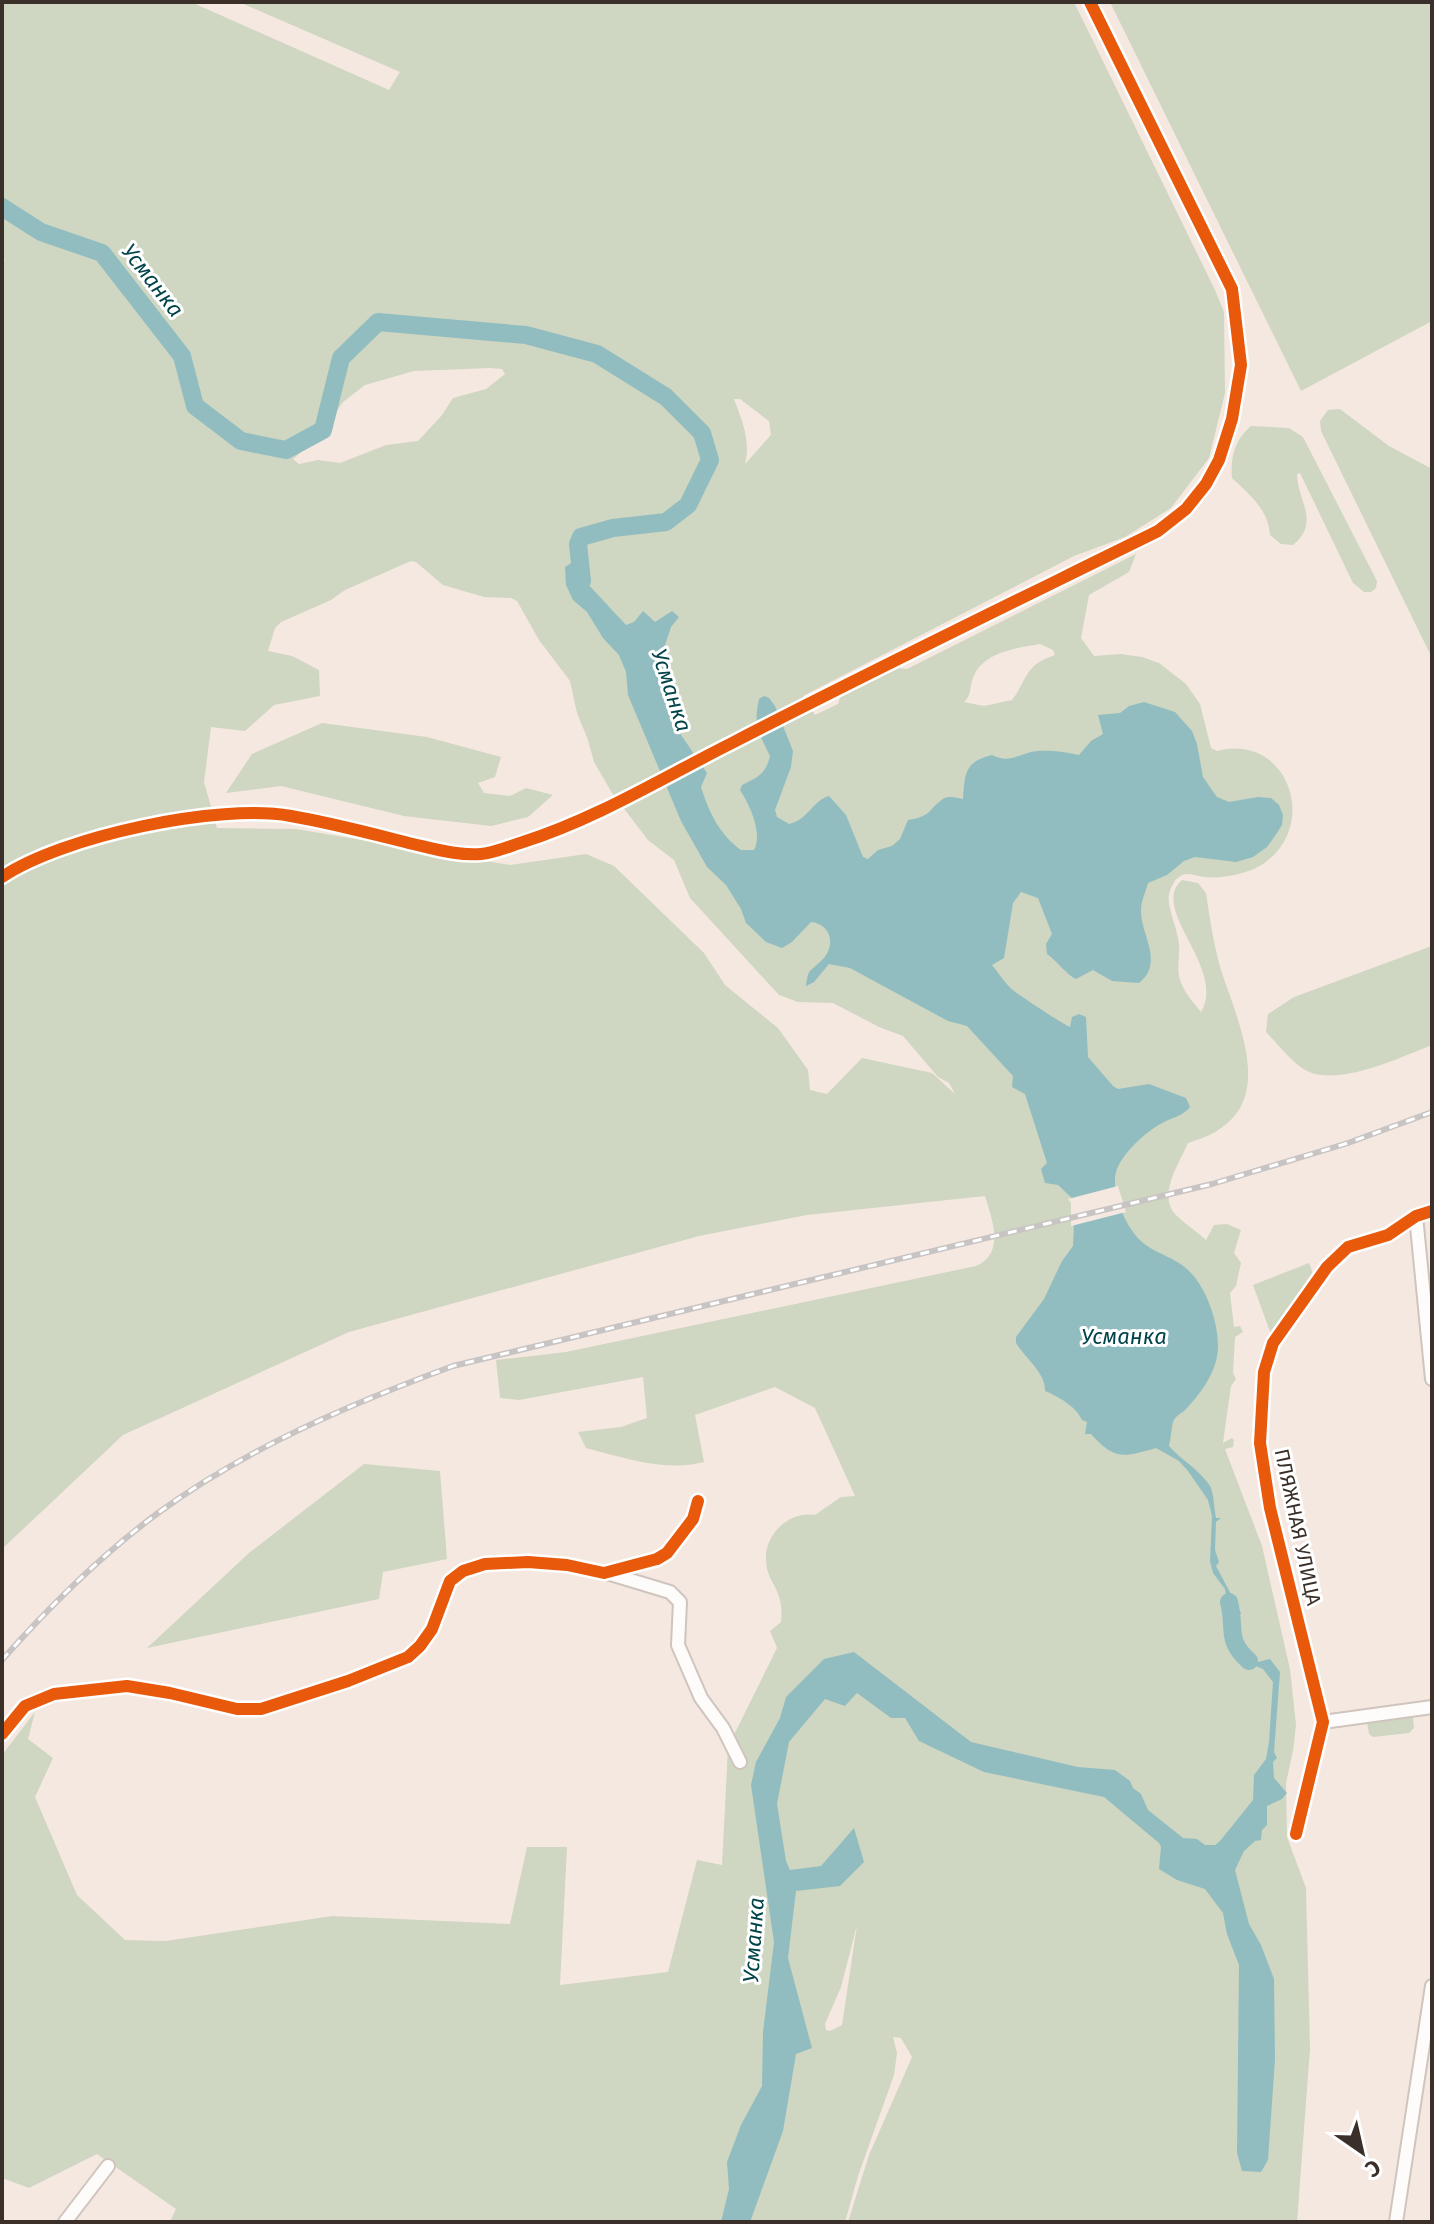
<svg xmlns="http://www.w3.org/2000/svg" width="1434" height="2224" viewBox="0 0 1434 2224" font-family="'Fira Sans',sans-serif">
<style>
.green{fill:#cfd6c1;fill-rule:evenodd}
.water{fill:#91bdc1}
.pier{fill:#f5e8e1}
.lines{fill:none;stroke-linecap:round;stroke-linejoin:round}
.river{stroke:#91bdc1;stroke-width:18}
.minor-casing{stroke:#cfc4be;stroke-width:16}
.minor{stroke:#fefcfa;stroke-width:12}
.rail-casing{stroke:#c8c4c3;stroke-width:6}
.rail{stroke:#fff;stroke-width:3;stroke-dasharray:9;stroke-linecap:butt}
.cycleway-casing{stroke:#fff;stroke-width:17}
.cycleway{stroke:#e8590c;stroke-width:12}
.labels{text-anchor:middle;stroke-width:6;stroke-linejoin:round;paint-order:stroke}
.street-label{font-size:20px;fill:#3a2f29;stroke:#fff}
.water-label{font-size:22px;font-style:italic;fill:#004349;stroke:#fff}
</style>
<rect width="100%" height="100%" fill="#f5e8e1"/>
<path class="green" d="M2 2H191L389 90 400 72 239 2H1074L1215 290 1224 312 1225 393 1209 458 1171 508 1125 537 1074 556 803 696 815 715 838 704 841 694 887 667 907 669 1136 554 1129 572 1089 595 1081 638 1094 656 1120 654 1142 657 1159 663 1186 684 1200 704 1211 748 1217 751C1287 732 1321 825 1263 864 1248 874 1221 879 1204 877 1198 876 1192 874 1186 874 1179 875 1175 880 1172 886 1169 891 1168 897 1169 903 1171 917 1178 931 1179 945 1180 960 1175 973 1183 987 1187 996 1195 1004 1201 1012 1227 968 1148 909 1182 880L1198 883 1206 893C1210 919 1214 948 1222 973 1244 1038 1281 1117 1188 1143 1179 1164 1157 1195 1176 1215 1185 1224 1196 1231 1206 1240L1214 1225 1227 1224 1241 1230 1234 1253 1241 1263 1236 1286 1230 1293 1234 1327 1240 1326 1243 1332 1235 1337 1233 1373 1236 1379 1231 1386 1223 1443 1232 1438 1234 1440 1233 1447 1225 1449 1262 1546 1290 1669 1296 1725 1293 1751 1286 1783 1287 1837 1306 1888 1310 2049 1297 2222H848L869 2155 912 2057 901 2038 893 2037 897 2053 894 2075 858 2176 845 2222H170L176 2209 97 2154 29 2188 2 2178V1755L35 1712 28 1739 53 1758 35 1797 77 1895 125 1940 166 1941 332 1916 510 1924 527 1847H567L560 1985 668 1972 697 1860 722 1865 728 1747 777 1648 770 1631 781 1622C785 1589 767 1584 766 1561 764 1534 789 1511 815 1515L841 1497 855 1496 815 1408 775 1387 695 1415 704 1462C664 1472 625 1458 586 1448L578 1432 621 1427 647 1418 643 1377 519 1400 500 1398 496 1360 566 1352 976 1266C1006 1252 992 1220 985 1196L807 1215 699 1236 349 1332 123 1435 2 1549V261L5 260 2 255ZM490 368 502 369 505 374 486 389 453 398 442 415 418 441 386 445 340 463 318 460 299 464 293 459 320 436 343 402 365 385 414 371ZM734 399H740L769 421 771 435 745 464C751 440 742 421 734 399ZM411 561 416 562 443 585 484 597 511 598 517 601 539 640 570 681 577 713 588 740 594 762 612 793 648 840 674 860 690 898 779 995 798 1002 833 1003 879 1027 903 1036 938 1077 949 1083 955 1094 932 1073 862 1058 827 1094 810 1090 808 1070 778 1028 725 985 704 953 614 866 586 854 510 865 296 829 217 828 204 782 211 727 245 731 274 705 320 696 319 670 292 656 268 651 275 628 281 622 331 600 345 590ZM1040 644 1053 650 1055 655C1023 666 1029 678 1012 700L984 706 964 702C972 695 969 688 973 678 982 652 1017 648 1040 644ZM857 1925 842 2025 830 2031 826 2030 825 2024 841 1987Z
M1110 2H1432V321L1301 391Z
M1340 409 1389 446 1432 469V658L1321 431 1320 421 1328 410Z
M1251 426 1289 428 1303 437 1377 581 1376 588 1371 592H1364L1353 583 1300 473 1297 474C1297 500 1321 522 1293 545L1281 544 1270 535C1268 509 1250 495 1232 478 1230 458 1235 439 1251 426Z
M322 723 427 737 501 757 495 777 478 783 484 793 510 796 526 788 553 795 528 817 491 826 404 816 281 786 226 793 252 754Z
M1432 946V1045C1401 1057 1338 1087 1307 1071 1292 1063 1278 1044 1266 1032L1268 1014 1294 997Z
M1309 1263 1315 1279 1272 1337 1253 1285Z
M364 1464 440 1471 447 1559 383 1572 379 1599 147 1648 249 1553Z
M1408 1712 1413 1717 1414 1728 1409 1733 1373 1737 1369 1734 1367 1722 1371 1717Z"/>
<path class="water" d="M582 556 586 582 626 625 634 622 643 611 655 622 672 611 679 617 671 627 664 648 665 674 677 729 707 773 701 787C709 812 719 834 741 850H754C763 834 750 805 740 790L742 785C757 778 766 774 770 756 759 733 753 726 759 699L764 696 769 698 775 706 793 751 791 767 775 810 777 817 789 824C808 820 812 801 829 796L846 815 863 857 868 859 878 850 892 846 900 839 908 820C933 816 927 810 943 799 948 795 957 798 963 799 965 774 964 762 992 755 1008 763 1016 756 1031 752 1046 749 1065 752 1079 755L1091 741 1103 734 1098 715 1120 713 1129 706 1144 702 1175 712 1192 731 1197 744 1203 777 1217 797 1229 802 1258 797 1271 798 1279 805 1283 815 1282 825 1275 836 1267 847 1253 857 1236 862 1195 857 1184 861 1167 875 1148 883C1146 891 1141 901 1141 909 1140 935 1165 962 1139 983L1112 981 1093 970 1076 979C1068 976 1056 960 1047 954L1046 944 1052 934 1038 898 1021 892 1013 903 1004 958 992 965C999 973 1005 984 1014 991 1021 996 1064 1025 1070 1027L1072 1017 1079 1014 1086 1017 1088 1057 1113 1086 1118 1089 1149 1084 1186 1098 1190 1107C1184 1115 1174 1117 1164 1122 1147 1131 1125 1150 1117 1169 1109 1189 1125 1226 1140 1240 1154 1254 1177 1257 1191 1273 1207 1290 1218 1322 1218 1346 1218 1371 1201 1393 1186 1409 1182 1413 1175 1416 1173 1422 1171 1430 1171 1438 1169 1446 1182 1461 1199 1469 1210 1486 1214 1493 1214 1509 1216 1518H1221L1216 1522 1215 1550 1219 1562 1216 1566 1241 1613C1229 1634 1240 1648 1258 1662L1270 1659 1280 1672 1274 1752 1277 1758 1273 1762 1274 1778 1287 1793 1282 1799 1267 1806V1825L1262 1830 1261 1840 1255 1841 1244 1851 1235 1870 1249 1924 1261 1945 1274 1979 1275 2059 1268 2160 1261 2172 1242 2171 1237 2153 1239 1965 1227 1934 1223 1913 1205 1889 1177 1880 1159 1869 1161 1847 1159 1843 1104 1797 984 1772 919 1741 905 1718H891L857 1693 845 1706 825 1699 789 1742 777 1804 786 1861 790 1870 821 1866 854 1828 864 1862 840 1886 796 1891 788 1958 812 2048 796 2054 783 2131 750 2222H721L729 2189 727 2162 741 2125 762 2086 763 2032 774 1942 751 1785 756 1762 780 1718 786 1697 824 1659 854 1652 971 1742 1078 1767 1115 1770 1130 1781 1133 1788 1141 1794 1148 1810 1183 1838 1197 1839 1205 1845H1215L1220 1841 1253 1800 1254 1775 1266 1759 1269 1742 1273 1682 1263 1669 1248 1663 1237 1652 1225 1589 1213 1573 1210 1561 1212 1516 1208 1500 1188 1471 1179 1461 1156 1448C1124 1457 1115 1461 1091 1434H1085L1087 1422 1082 1420C1076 1406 1057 1396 1045 1391 1046 1373 1025 1358 1016 1343V1337L1044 1299 1062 1261 1073 1246 1075 1201 1058 1185 1045 1183 1041 1169 1047 1163 1025 1094 1012 1087 1013 1076 967 1026 948 1021 850 968 829 964 814 982 806 986C806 983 808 974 809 972 813 967 820 963 824 958 836 943 830 924 811 922L792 942 782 948 766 942 746 923 741 909 726 885 707 867 681 821 628 695 626 672 619 655 603 638 587 612 573 600 566 585 565 567Z"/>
<path class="pier" d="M1118 1186 1126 1212 1071 1226V1203L1068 1199Z"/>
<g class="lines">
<path class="river" d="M2 207 41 232 102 253 182 356 195 406 241 441 286 450 323 430 341 358 378 322 526 335 597 354 666 397 702 433 710 460 688 505 666 522 613 528 581 537 578 544 582 581
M1229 1602C1236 1628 1225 1640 1249 1661"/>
<defs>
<path id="minor" d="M2 877C63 836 219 803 291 816 332 823 373 834 413 844 435 849 459 856 481 854 495 853 510 846 523 842 596 819 664 777 732 743 873 670 1016 601 1158 531L1186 509 1206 484 1219 460 1232 419 1241 365 1232 289 1090 2
M1416 1216 1432 1379
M607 1573 670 1592 680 1602 678 1645 701 1698 723 1728 740 1762
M1323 1722 1432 1707
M2 1734 25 1706 54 1694 127 1686 170 1693 237 1709H261L348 1681 408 1657 420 1646 432 1629 450 1581 463 1571 485 1564 528 1562 567 1565 604 1573 657 1559 667 1553 693 1519 698 1501
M1296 1834 1323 1722 1270 1508 1260 1443 1264 1372 1273 1343 1327 1267 1348 1247 1388 1235 1416 1216 1432 1211
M65 2222 108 2166
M1396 2222 1432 1986"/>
</defs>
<use href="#minor" class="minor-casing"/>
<use href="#minor" class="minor"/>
<defs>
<path id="rail" d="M2 1660C49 1607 101 1555 158 1513 247 1448 350 1404 453 1366L1212 1184 1348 1143 1432 1112"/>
</defs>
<use href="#rail" class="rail-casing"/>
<use href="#rail" class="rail"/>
<defs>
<path id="cycleway" d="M2 877C63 836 219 803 291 816 332 823 373 834 413 844 435 849 459 856 481 854 495 853 510 846 523 842 596 819 664 777 732 743 873 670 1016 601 1158 531L1186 509 1206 484 1219 460 1232 419 1241 365 1232 289 1090 2
M2 1734 25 1706 54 1694 127 1686 170 1693 237 1709H261L348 1681 408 1657 420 1646 432 1629 450 1581 463 1571 485 1564 528 1562 567 1565 604 1573 657 1559 667 1553 693 1519 698 1501
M1296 1834 1323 1722 1270 1508 1260 1443 1264 1372 1273 1343 1327 1267 1348 1247 1388 1235 1416 1216 1432 1211"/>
</defs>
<use href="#cycleway" class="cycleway-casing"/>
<use href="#cycleway" class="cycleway"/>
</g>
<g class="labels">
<g class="street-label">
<text transform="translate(1298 1527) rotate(78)" y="7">ПЛЯЖНАЯ УЛИЦА</text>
</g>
<g class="water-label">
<text transform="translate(153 280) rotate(52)" y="8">Усманка</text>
<text transform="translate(672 690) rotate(72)" y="8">Усманка</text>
<text x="1124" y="1344">Усманка</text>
<text transform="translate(753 1940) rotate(-86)" y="8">Усманка</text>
</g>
</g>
<rect width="1434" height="2224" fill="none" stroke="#3a2f29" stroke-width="8"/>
<g transform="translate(1362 2152) rotate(146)" stroke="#ffffff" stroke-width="6" paint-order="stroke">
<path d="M0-6L14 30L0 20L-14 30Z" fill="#3a2f29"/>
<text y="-12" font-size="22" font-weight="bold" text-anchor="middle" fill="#3a2f29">С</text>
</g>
</svg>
